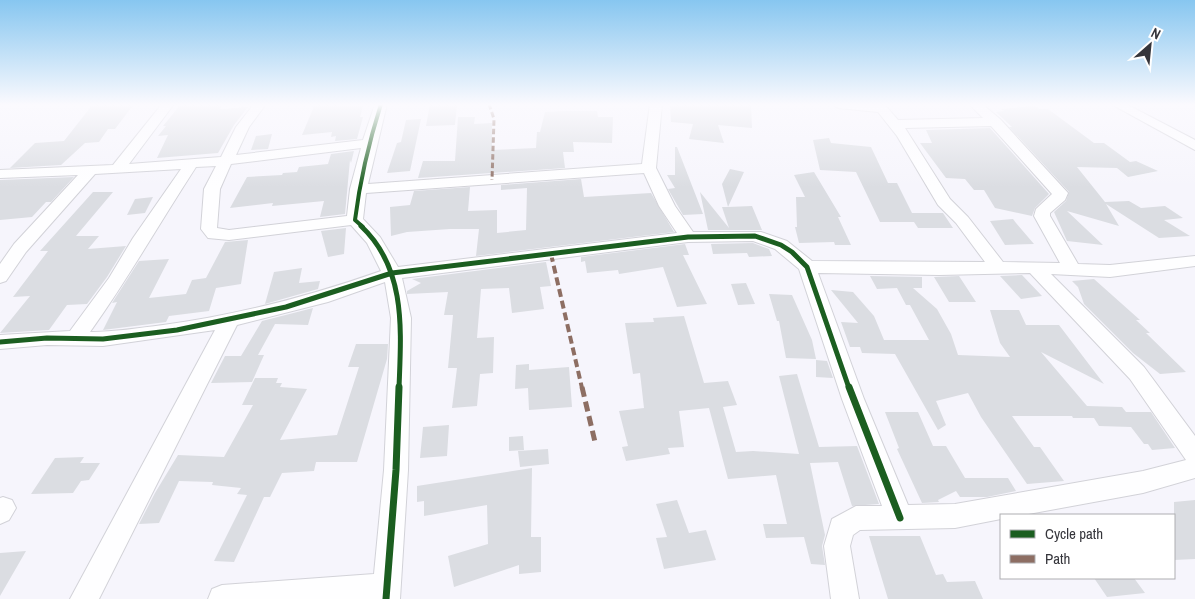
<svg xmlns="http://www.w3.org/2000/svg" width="1195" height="599" viewBox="0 0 1195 599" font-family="'Archivo Narrow',sans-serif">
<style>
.building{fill:#dbdde2}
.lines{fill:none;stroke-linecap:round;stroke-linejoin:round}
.minor-casing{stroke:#d2d2d8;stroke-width:2}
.minor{fill:#fefeff;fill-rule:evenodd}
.quiet-far2{stroke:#8d6e63;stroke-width:3;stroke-dasharray:5.5 3;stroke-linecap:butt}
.quiet-far1{stroke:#8d6e63;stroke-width:4;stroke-dasharray:8 4;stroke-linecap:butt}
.quiet{stroke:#8d6e63;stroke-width:5;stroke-dasharray:10 5;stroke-linecap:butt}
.cycleway-far2-casing{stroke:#fff;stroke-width:6}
.cycleway-far1-casing{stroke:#fff;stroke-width:8}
.cycleway-casing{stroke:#fff;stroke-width:10}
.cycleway-far2{stroke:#1b5e20;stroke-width:4}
.cycleway-far1{stroke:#1b5e20;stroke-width:5}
.cycleway{stroke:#1b5e20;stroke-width:7}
</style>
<rect width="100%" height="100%" fill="#f6f5fc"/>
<path class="building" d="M93 104H134L115 129H108L99 142 85 143 61 165 10 168 35 143 64 141Z
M181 104H223L220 109 248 107 234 125 218 153 157 158 168 135 158 136 166 126H163Z
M315 104 363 106 360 117H363L357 139 335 141 336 136 331 137 332 132 302 135Z
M430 104H457L455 125 426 126Z
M670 104H751L752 128 718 125 724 143 689 139 693 124 671 122Z
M1035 106 1040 109H1048L1094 143H1104L1130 162 1136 161 1158 171 1128 177 1117 168 1077 167 1105 202 1129 201 1141 208 1165 206 1183 218 1164 220 1190 236 1159 238 1106 204 1119 226 1067 211 1103 245 1067 241 1054 212 1066 201 1069 192 1009 127H1012L996 112 1004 111 1000 109Z
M565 111H597L598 117H613L612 143 573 142 574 152H563L565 168 418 178 423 161H455L458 117H475L474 124 492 123V150L536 148 537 132H540L545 112Z
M421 119 410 171 387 173 397 143 401 142 406 120Z
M990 128 1049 194 1035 208 1032 216 995 208 984 190H974L965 179 946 178 920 143H932L926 130Z
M272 134 268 149 251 150 256 136Z
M829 138 831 143 871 147 888 183H897L912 213H943L953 228H918L914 222H880L856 172 820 170 813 140Z
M675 147H677L703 214 683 215 668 189 675 188 667 175H675Z
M354 151 351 163 350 160 345 214 320 217 324 201 272 206 273 203 230 208 247 177 282 175 283 173 297 172 299 167 328 164 331 154Z
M730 169 744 172 728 207 752 206 762 230H708L700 192 729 228 722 207H728L722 184Z
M814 172 841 217H838L851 245H835L834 242 799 243 795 227H797L796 197H805L794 175Z
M74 177 51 202H46L32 217 0 220V180Z
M581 179 584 197 651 193 674 232 476 256 479 229H450L407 232 391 236 390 207 410 205 414 191 470 187 468 211 497 210V233L526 230 527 188 501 190V185Z
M93 192H113L76 236H99L88 249 126 246 107 277 87 304 67 305 49 330 0 333 30 296 13 297 48 251H40Z
M153 197 145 213 127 215 135 199Z
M1013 219 1016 223 1034 244 1005 245 990 221Z
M346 228 344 254 328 257 321 231Z
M248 240 241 284 216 288 209 311 169 316 166 322 103 330 117 302 112 303 139 261 169 259 149 298 186 294 192 280 206 278 225 242Z
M753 243 769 249 772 256 749 257 747 253 713 254 711 244Z
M685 244 689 255H683L707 304 677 307 663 267 619 274 618 270 587 273 585 261 581 262V257Z
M546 262 551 286 540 287 544 309 512 313 509 288 481 289 477 338 494 337 493 373 480 374 477 406 452 408 457 368H448L453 315H444L448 292 407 294V291L421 283 412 279Z
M302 268 299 283 320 281 318 289 265 304 274 272Z
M1022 275 1042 296 1021 299 1000 276Z
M870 276 922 277V288H913L937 309 951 334 958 355 1010 357 1000 343 990 310H1019L1026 325H1059L1104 384 1041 352 1087 406 1122 407 1126 412H1151L1175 448 1152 450 1148 444H1144L1131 427 1099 426 1094 418H1073L1072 416H1012L1034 447H1040L1064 481 1027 484 981 417 968 393 936 401 946 425 938 430 895 354 862 353 860 347H850L841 322 858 323 831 290 853 292 874 316 884 340H929L910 305H906L897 288 877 289Z
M959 276 976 302H949L934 277Z
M1094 279 1140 320H1136L1150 333H1146L1186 372 1160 374 1133 353 1084 304 1078 287 1072 281Z
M746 283 755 304 738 305 731 284Z
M769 294 792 295 812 340 816 359 786 358 779 321H777Z
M313 308 308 325 275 324 258 355H264L252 382 211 383 225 356H241L262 321Z
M684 316 704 383 728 381 737 405 723 407 736 452 753 451 799 454 779 376 797 374 819 447 857 446 879 504 852 506 838 462 810 463 825 535 822 546 825 565 811 564 804 537 766 538 763 524H787L776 475 728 479 709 408 679 411 684 447 668 448 670 454 626 461 622 447 628 446 619 411 644 408 640 373 633 374 625 323 654 322 653 318Z
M356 344H388L387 359 357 462H316L314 471 282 473 270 497H264L234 562 214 561 247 495 237 494 241 488 212 485 213 482 179 481 159 523 139 524 155 493 178 455 224 457 253 405H242L255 378H278L276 383H282L280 387 307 389 280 440 337 435 359 367H348Z
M816 360 827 361 833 378 816 377Z
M529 364V370L569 367 572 407 529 410 528 388 515 389 516 365Z
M885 412H918L933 446H946L965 478H1008L1016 491 987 497H960L956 491 938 500 939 502 922 503 897 449 899 448Z
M449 425 447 456 420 458 423 427Z
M523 436 524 450 509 451V437Z
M548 449 549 464 520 467 518 451Z
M84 457 80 463H100L89 480 81 481 73 493 31 494 55 458Z
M532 468 531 537H541V572L519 574V565L454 587 448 556 488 544 487 505 424 516V501L417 502V486Z
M677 500 689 533 706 530 716 560 664 569 656 538 667 537 656 504Z
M1195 500V559L1174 560V502Z
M869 536H920L936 575 943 574 947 582 975 581 983 599H888Z
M26 551 0 596V553Z
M1094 578H1134L1145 593 1107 597Z"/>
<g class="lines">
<defs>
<path id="minor" d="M162 104H174L129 164 221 157 236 127 254 104H266L249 127 236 155 363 140 375 104H387L368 184 642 164 650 104H662L656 168 675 206 693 232H761L787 241 812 261 985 262 956 223 938 205 897 136 878 112 838 108 832 104H884L898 120 983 118 969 104H982L1000 119 1068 193 1065 200 1050 213V216L1078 264 1110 265 1195 256V266L1110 277 1051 274 1144 367 1195 436V478L1143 493 1023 515H1001V519L955 528 860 530 853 535 850 546 859 599H831L824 546 832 519 856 506H882L842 399 799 269 775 249 753 241 688 242 402 278 411 318 408 470 400 599H208L212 589 222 585 374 574 384 470 391 318 385 282 328 302 237 325 99 599H70L215 330 103 346 47 345 0 349V335L70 331 109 278 133 238 181 169 95 174 26 252 6 281 0 283V264L14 244 78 175 0 178V170L113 165ZM991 126 1052 194 1036 209 1034 216 1060 263 1003 262 968 217 950 199 905 128ZM361 148 350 189 347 216 229 230 217 228 220 189 231 164ZM216 166 204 189 201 229 208 238 229 240 351 225 367 243 381 271C310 296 238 315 163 325 139 328 114 332 90 332 128 279 160 222 196 167ZM644 173 659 206 677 233 398 267 380 237 363 219 366 193ZM818 273 939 275 1030 273 1130 379 1186 460 1143 471 955 504 908 505 864 399Z
M1111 104H1126L1195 140V150Z
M3 497 12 500 16 508 9 520 0 524V498Z"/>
</defs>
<use href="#minor" class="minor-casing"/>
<use href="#minor" class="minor"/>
<path class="quiet-far2" d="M489 104 494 119 492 180"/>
<path class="quiet-far1" d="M551 254 582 388"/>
<path class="quiet" d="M582 387 595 442"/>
<defs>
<path id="cycleway-far2" d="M363 227 355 220C360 180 369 142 381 104"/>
<path id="cycleway-far1" d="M361 226C407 269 401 332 399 388
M0 342 47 338 103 339 177 330 286 307 392 273 688 237 755 236 781 245 792 252 807 267 849 388"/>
<path id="cycleway" d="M849 387 900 518
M386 599 396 470 399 387"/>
</defs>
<use href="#cycleway-far2" class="cycleway-far2-casing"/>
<use href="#cycleway-far1" class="cycleway-far1-casing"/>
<use href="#cycleway" class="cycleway-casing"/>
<use href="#cycleway-far2" class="cycleway-far2"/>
<use href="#cycleway-far1" class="cycleway-far1"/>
<use href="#cycleway" class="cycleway"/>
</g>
<linearGradient id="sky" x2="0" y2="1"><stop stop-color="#87c6f0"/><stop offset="0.56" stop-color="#fbfafe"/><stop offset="1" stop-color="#fbfafe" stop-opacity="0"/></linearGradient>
<rect width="1195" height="187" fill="url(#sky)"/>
<rect x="1000" y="514" width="175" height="65" fill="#ffffff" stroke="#aeaeb1"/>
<rect x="1010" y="530" width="25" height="8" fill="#1b5e20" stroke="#aeaeb1"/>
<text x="1045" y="539" font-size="15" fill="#35353b">Cycle path</text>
<rect x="1010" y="555" width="25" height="8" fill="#8d6e63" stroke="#aeaeb1"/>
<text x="1045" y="564" font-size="15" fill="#35353b">Path</text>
<g transform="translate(1150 45) rotate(27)" stroke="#ffffff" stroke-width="4" paint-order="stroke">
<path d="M0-4L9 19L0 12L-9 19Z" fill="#35353b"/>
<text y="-8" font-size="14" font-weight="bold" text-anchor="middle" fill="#35353b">N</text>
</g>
</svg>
